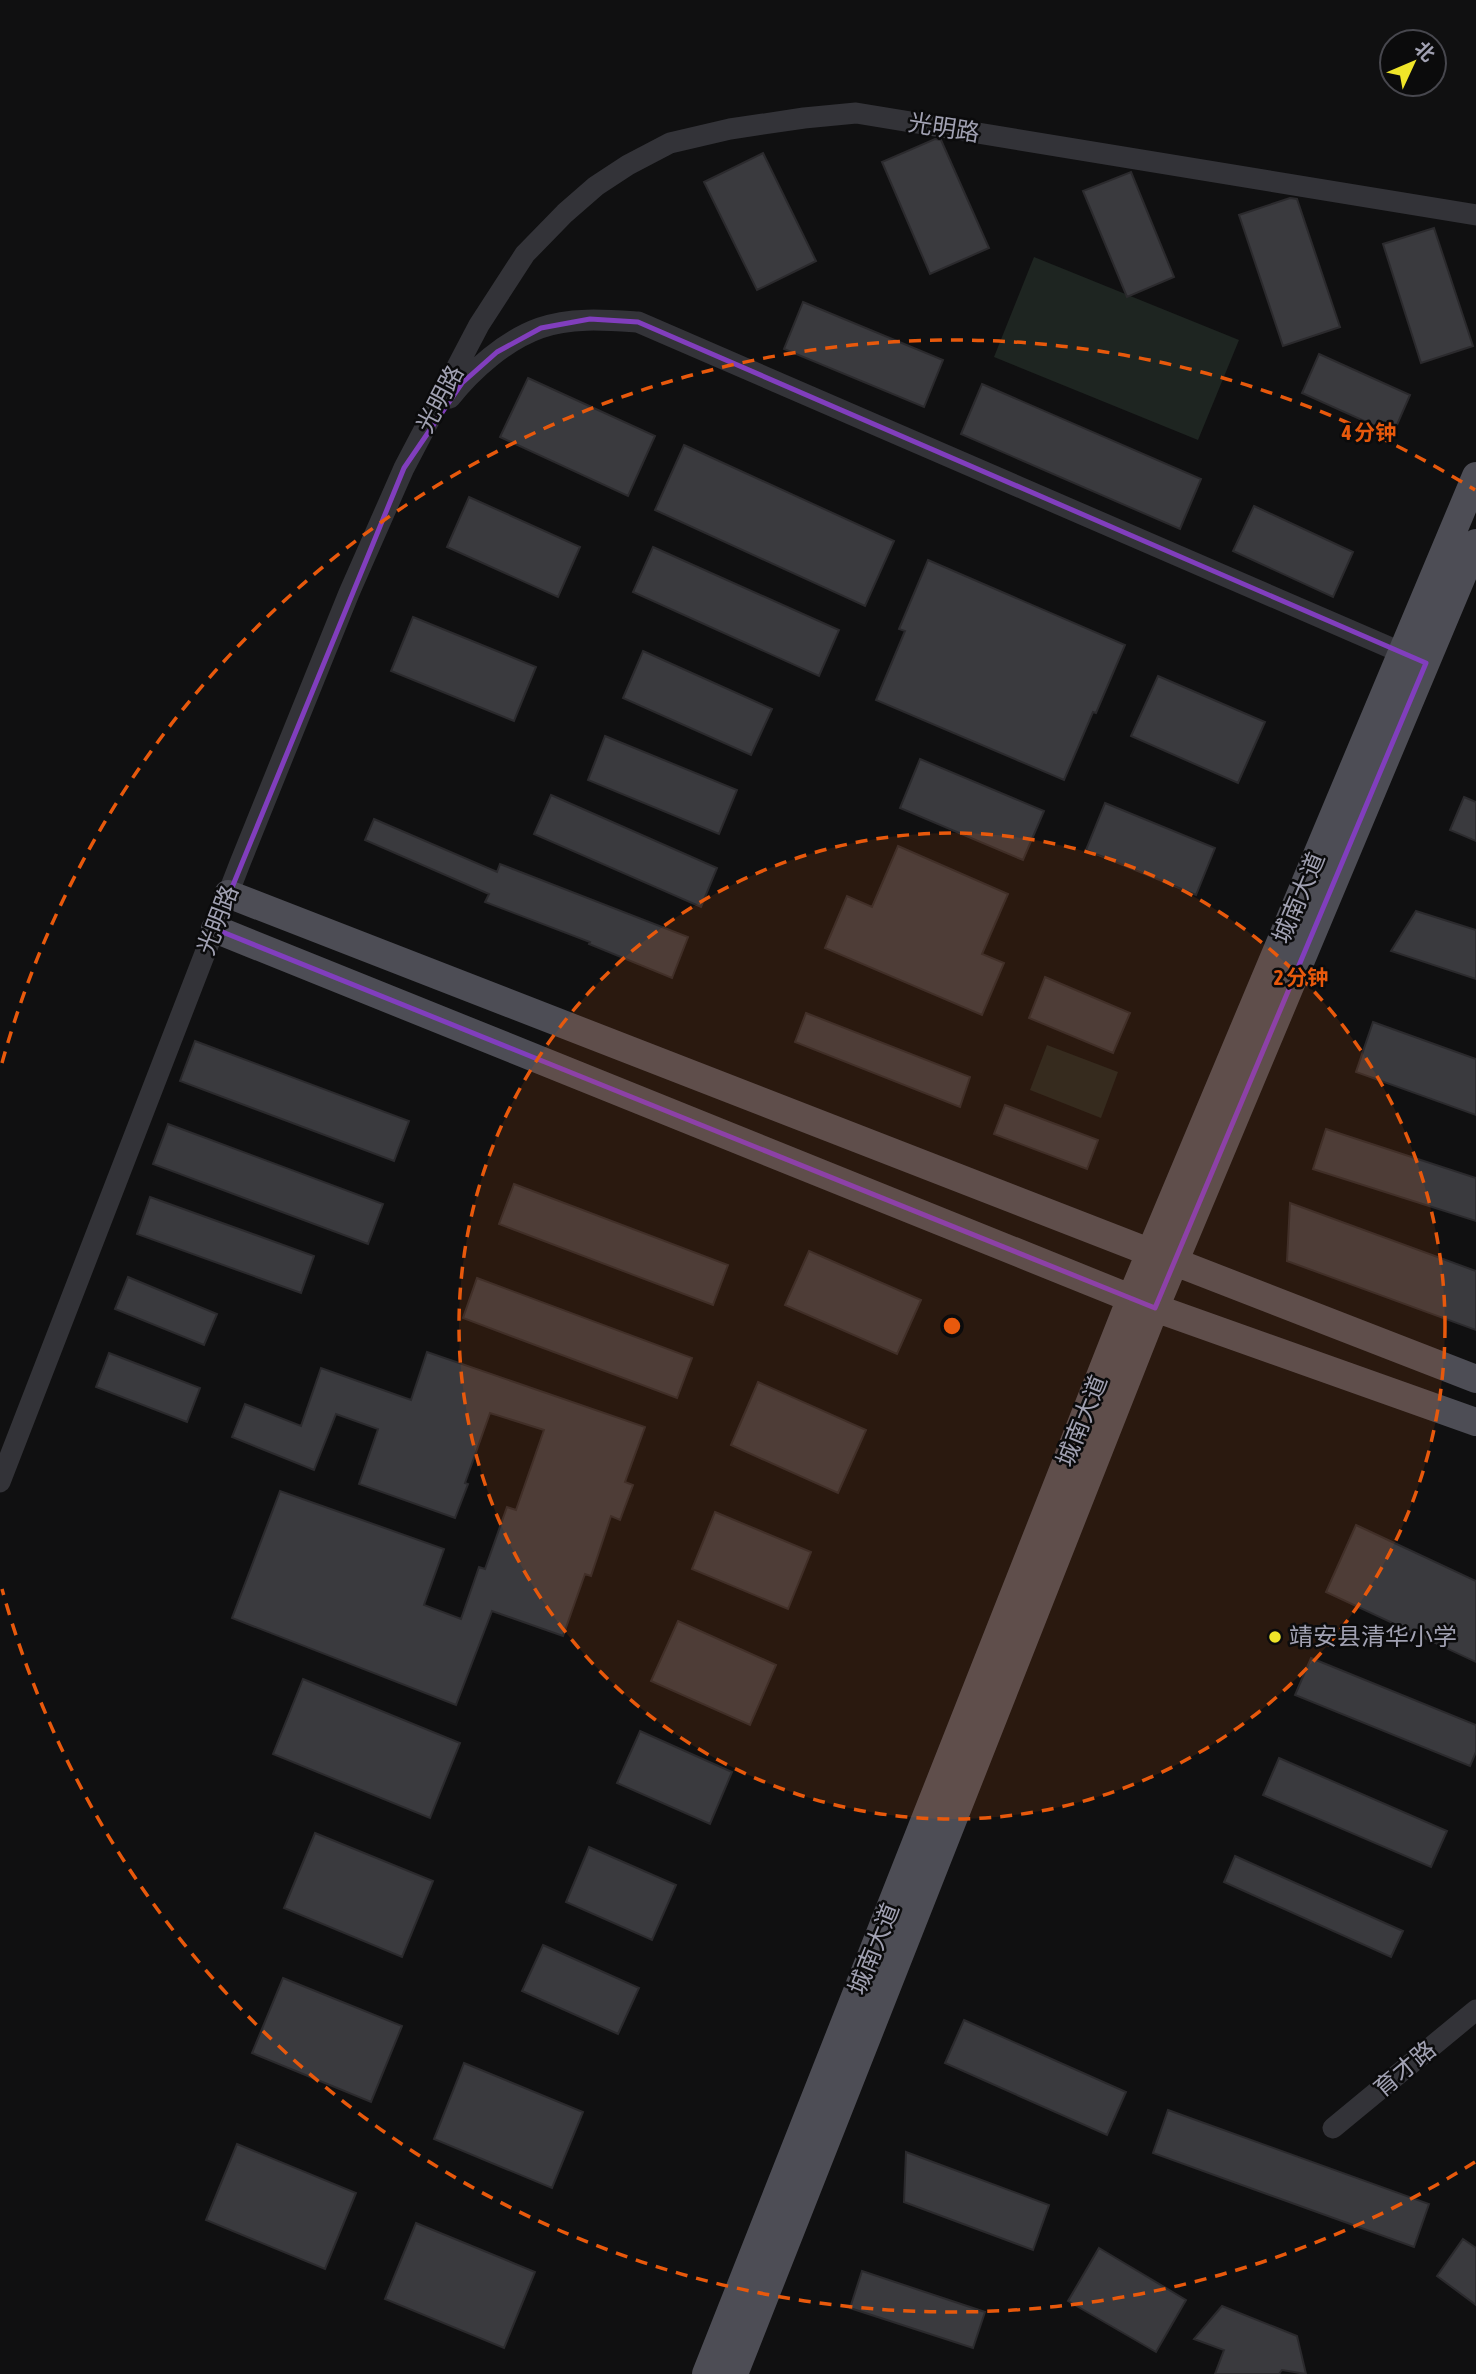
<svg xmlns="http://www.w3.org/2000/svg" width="1476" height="2374" viewBox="0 0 1476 2374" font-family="'Asap Condensed','Noto Sans SC',sans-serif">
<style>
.green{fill:#1e2521}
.building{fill:#3a3a3e;stroke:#2b2a2d;stroke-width:2}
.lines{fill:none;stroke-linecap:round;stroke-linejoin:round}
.minor{stroke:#333338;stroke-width:21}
.major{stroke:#4d4d55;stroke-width:28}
.marked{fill:none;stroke:#813ebd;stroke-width:5;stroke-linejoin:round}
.ring{fill:none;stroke:#e8590c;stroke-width:3.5;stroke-dasharray:12 9}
.poi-dot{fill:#efe529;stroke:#0b0b0c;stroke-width:2.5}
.labels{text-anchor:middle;stroke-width:5;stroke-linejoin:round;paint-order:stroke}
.street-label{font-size:24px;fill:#a1a1b2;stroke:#0b0b0c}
.poi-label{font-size:24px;fill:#a1a1b2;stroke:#0b0b0c;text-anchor:start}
.centre{fill:#e8590c;stroke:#0b0b0c;stroke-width:3.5}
.ring-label{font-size:21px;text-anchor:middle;font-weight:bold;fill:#e8590c;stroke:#0b0b0c;stroke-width:5;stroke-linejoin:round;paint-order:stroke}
</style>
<rect width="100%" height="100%" fill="#101011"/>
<path class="green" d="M1034 257 1239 340 1198 440 994 357Z
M1047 1045 1118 1072 1101 1118 1030 1090Z"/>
<path class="building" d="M935 139 941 140 989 248 930 274 882 162Z
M763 153 816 261 757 290 704 182Z
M1131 172 1174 277 1127 297 1083 191Z
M1290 198 1297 199 1340 327 1283 346 1239 215Z
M1434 228 1473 346 1421 363 1383 244Z
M803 302 943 360 924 407 784 349Z
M1319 354 1410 395 1393 434 1302 393Z
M528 378 655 436 628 496 500 437Z
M982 384 1201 479 1180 529 961 434Z
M684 445 894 541 865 606 655 510Z
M469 497 580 547 558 597 447 547Z
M1254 506 1353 552 1333 597 1233 551Z
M653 547 839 630 819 676 633 592Z
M928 560 1125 645 1096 713 1093 712 1064 780 876 700 905 631 899 629Z
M413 617 536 667 514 721 391 671Z
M643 651 772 709 751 755 623 698Z
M1158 676 1265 722 1238 783 1131 736Z
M605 736 737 790 719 834 588 780Z
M920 759 1044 811 1023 860 900 808Z
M551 795 717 868 701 907 534 834Z
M1464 797 1476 802V841L1450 830Z
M1105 803 1215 848 1196 895 1086 850Z
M374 819 497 872 500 864 688 937 672 978 589 944 590 942 485 902 489 894 365 840Z
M898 846 1008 894 982 954 1004 963 982 1015 825 948 847 896 872 907Z
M1416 911 1476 930V979L1391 951Z
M1045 977 1130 1013 1113 1053 1029 1018Z
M806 1013 970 1077 960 1107 795 1042Z
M1373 1022 1476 1059V1115L1356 1072Z
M195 1041 409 1121 394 1161 180 1081Z
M1005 1105 1098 1140 1087 1169 994 1134Z
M168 1124 383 1204 368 1244 153 1164Z
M1326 1129 1476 1178V1221L1313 1169Z
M514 1184 728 1265 713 1305 499 1224Z
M150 1197 314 1256 301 1293 137 1234Z
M1290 1203 1476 1271V1330L1287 1261Z
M809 1251 921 1300 897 1354 785 1305Z
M128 1277 217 1314 204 1345 115 1309Z
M477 1278 692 1358 677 1398 463 1318Z
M427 1352 645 1427 625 1482 633 1485 620 1520 611 1516 591 1576 585 1574 563 1636 492 1611 456 1705 232 1618 280 1491 444 1549 424 1605 461 1619 479 1567 485 1569 507 1507 516 1510 544 1430 490 1413 465 1483 468 1484 455 1518 359 1484 378 1429 336 1414 314 1470 232 1437 245 1404 301 1426 321 1368 411 1400Z
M109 1353 200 1388 187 1422 96 1387Z
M758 1382 866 1430 838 1493 731 1445Z
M715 1512 811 1552 788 1609 692 1569Z
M1356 1525 1476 1581V1662L1326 1592Z
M678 1621 776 1665 750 1725 651 1681Z
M1311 1658 1476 1725V1752L1470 1766 1295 1695Z
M303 1679 460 1743 430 1818 273 1754Z
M640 1731 732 1772 710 1824 617 1783Z
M1279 1758 1447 1831 1431 1867 1263 1795Z
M315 1833 433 1881 402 1957 284 1908Z
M589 1847 676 1885 652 1940 566 1902Z
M1235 1856 1403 1931 1391 1957 1224 1882Z
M543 1945 639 1988 618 2034 522 1991Z
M283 1978 402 2026 371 2102 252 2053Z
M964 2020 1126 2092 1107 2135 945 2063Z
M464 2063 583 2112 552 2188 434 2139Z
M1168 2110 1429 2204 1414 2247 1153 2153Z
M237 2144 356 2193 325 2269 206 2220Z
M906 2152 1049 2205 1033 2250 904 2202Z
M416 2223 535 2272 504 2348 385 2299Z
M1463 2239 1476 2248V2305L1437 2276Z
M1099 2248 1186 2300 1156 2352 1068 2301Z
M862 2271 985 2312 973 2348 850 2308Z
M1222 2306 1297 2336 1306 2374 1282 2370 1279 2374H1215L1224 2350 1194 2339Z"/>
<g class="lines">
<path class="minor" d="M450 398C472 370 506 340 540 328 571 317 607 320 638 322L1414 658
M0 1482 240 863 349 593 404 468 479 325 525 254 565 213 596 186 628 165 670 143 730 129 804 118 856 113 1476 215
M1333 2128 1476 2010"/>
<path class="major" d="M228 894 1476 1379
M215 929 1155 1308 1476 1422
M706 2374 1131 1298 1476 476
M734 2374 1155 1308 1476 543"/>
</g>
<path class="marked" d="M590 319 638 322 1426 663 1155 1308 215 929 404 468 462 383 497 352 541 328Z"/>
<circle cx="952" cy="1326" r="493" fill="#e8590c" fill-opacity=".12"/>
<g class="ring">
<circle cx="952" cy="1326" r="493"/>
<path d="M1475 2162A986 986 0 0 1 2 1589M2 1063A986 986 0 0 1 1475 490"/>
</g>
<circle class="poi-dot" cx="1275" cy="1637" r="7"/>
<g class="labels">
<g class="street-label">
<text transform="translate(944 128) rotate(9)" y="8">光明路</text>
<text transform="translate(440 399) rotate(-62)" y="8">光明路</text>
<text transform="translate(1299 898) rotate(-67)" y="8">城南大道</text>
<text transform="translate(218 920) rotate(-69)" y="8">光明路</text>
<text transform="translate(1082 1421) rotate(-68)" y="8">城南大道</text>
<text transform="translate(874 1949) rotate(-68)" y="8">城南大道</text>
<text transform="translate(1405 2069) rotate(-40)" y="8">育才路</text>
</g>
<g class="poi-label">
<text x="1289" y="1645">靖安县清华小学</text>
</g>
</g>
<circle cx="952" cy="1326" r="10" class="centre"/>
<g class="ring-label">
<text x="1369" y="440">4 分钟</text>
<text x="1301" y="985">2 分钟</text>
</g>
<g transform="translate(1413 63) rotate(46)"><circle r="33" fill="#0b0b0c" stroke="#47474e" stroke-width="2"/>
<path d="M0-5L12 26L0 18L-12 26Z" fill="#efe529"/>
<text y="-10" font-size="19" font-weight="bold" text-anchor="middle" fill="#a1a1b2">北</text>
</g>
</svg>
